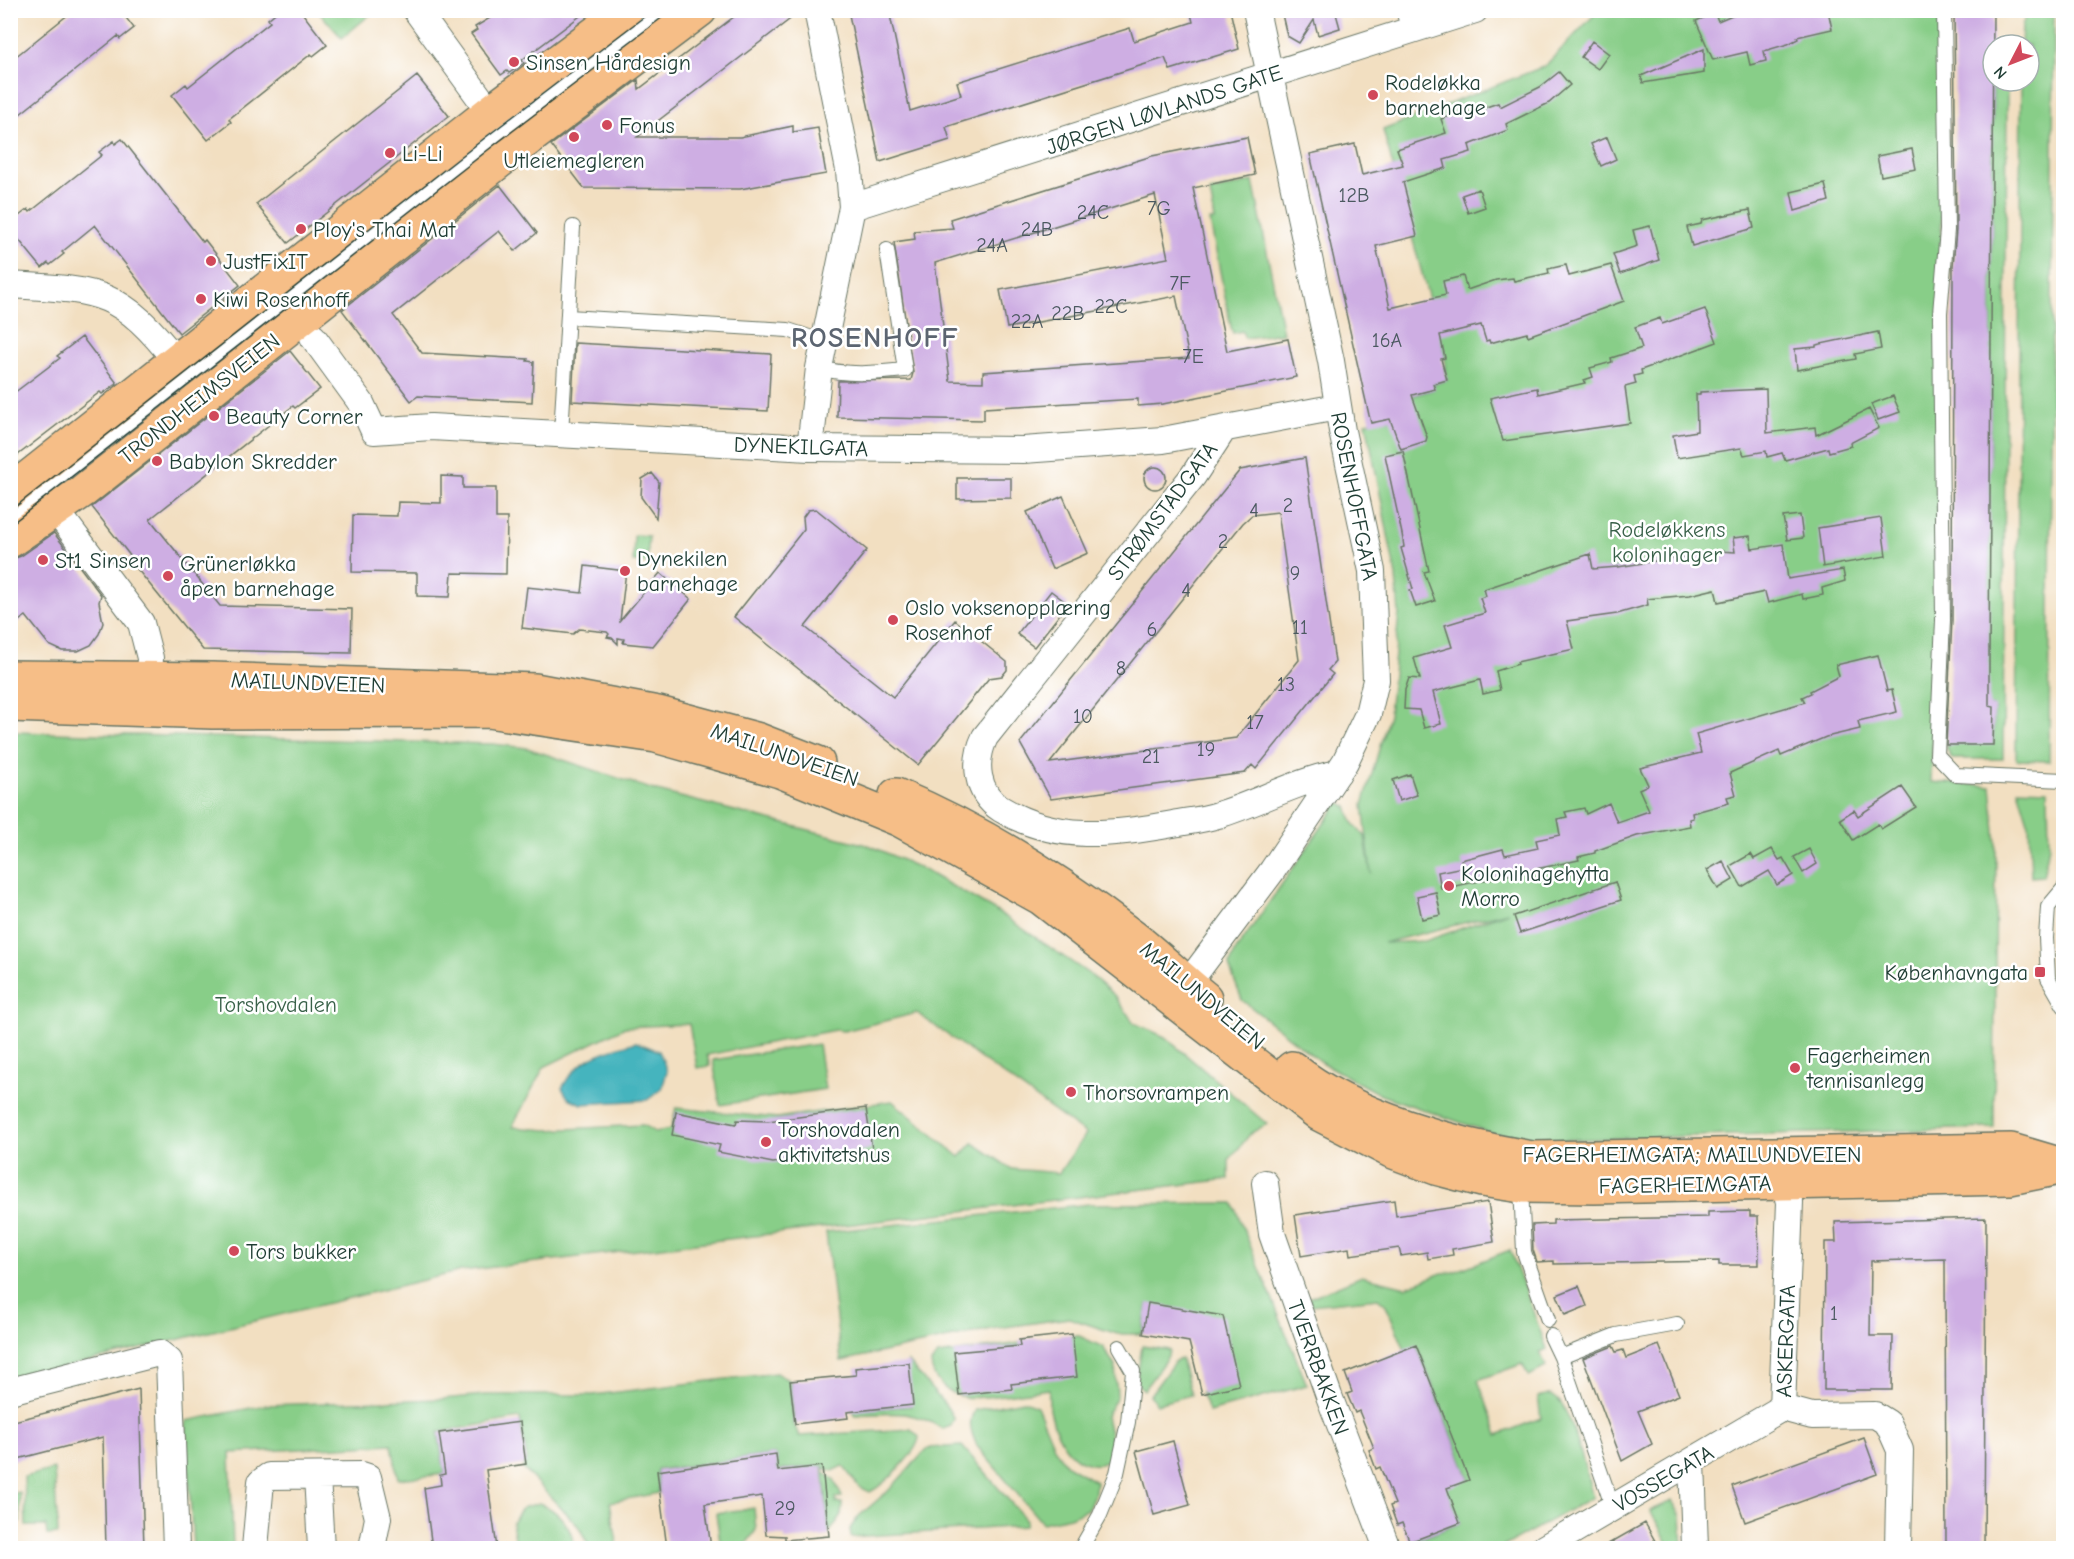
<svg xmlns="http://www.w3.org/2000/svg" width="2074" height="1559" viewBox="0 0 2074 1559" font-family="'Comic Neue',sans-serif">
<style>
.green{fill:#88ce88;stroke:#54865e;stroke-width:1.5;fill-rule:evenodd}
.water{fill:#45b4be;stroke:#327879;stroke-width:1.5}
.building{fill:#ceaee3;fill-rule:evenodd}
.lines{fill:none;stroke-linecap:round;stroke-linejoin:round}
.service-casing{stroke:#697665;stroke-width:16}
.minor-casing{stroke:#697665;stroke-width:28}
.primary-casing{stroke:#697665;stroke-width:36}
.service{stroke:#fff;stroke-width:14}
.minor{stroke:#fff;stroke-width:26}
.primary{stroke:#f6be87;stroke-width:33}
.tram{stroke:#1f3d34;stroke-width:1.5}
.poi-dot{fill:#d1495b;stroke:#fff;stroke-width:2}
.labels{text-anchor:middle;stroke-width:5;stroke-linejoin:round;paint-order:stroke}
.number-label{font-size:20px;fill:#4b5960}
.poi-label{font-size:22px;fill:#1f3d34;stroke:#fff;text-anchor:start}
.street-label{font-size:22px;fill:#1f3d34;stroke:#fff}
.park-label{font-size:22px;fill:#396149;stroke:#fff}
.district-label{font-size:28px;font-weight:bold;letter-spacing:1.5px;fill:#5c6571;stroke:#fff}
</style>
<rect width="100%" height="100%" fill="#fff"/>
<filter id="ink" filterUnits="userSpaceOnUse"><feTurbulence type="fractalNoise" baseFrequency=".0167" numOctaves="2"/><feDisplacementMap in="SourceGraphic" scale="12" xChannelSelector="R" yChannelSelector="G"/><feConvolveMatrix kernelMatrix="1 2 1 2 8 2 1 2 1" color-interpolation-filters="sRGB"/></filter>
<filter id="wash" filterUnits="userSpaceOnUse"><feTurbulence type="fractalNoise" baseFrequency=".008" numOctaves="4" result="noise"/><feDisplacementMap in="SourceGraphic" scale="24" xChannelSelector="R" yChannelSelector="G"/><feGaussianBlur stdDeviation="1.35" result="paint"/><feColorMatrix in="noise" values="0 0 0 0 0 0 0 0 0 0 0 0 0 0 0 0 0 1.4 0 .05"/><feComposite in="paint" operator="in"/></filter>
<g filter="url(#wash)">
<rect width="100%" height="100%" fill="#f2dfc1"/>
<path class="green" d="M370 11 372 13 342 38 318 11Z
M1598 11H1940L1943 437 1931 782 1991 786 1996 844 1994 1128 1549 1140 1491 1133 1381 1095 1321 1062 1242 1000 1229 966 1236 950 1339 802 1347 807 1354 825 1365 836 1371 874 1363 805 1389 715 1399 613 1396 576 1366 422 1395 418 1397 401 1434 389 1433 384 1447 380 1445 358 1383 130 1545 66ZM1508 912 1425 941 1383 943Z
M2028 11H2054L2049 761 2016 760 2021 81H2029V45H2021L2022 26Z
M1993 56V81H2007L2003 759H1952L1945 745 1993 744 1994 707 1988 706Z
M1253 181 1283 333 1245 338 1242 331 1233 333 1231 327 1210 221 1215 220 1210 192Z
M634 535 649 536 647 563 633 562Z
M10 732 493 744 527 748 657 791 871 846 924 870 1001 914 1092 976 1114 995 1134 1023 1165 1037 1267 1124 1251 1133 1229 1160V1179L461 1271 11 1380ZM917 1013 1086 1134 1059 1173 1012 1169 973 1143 960 1157 892 1101 777 1118 676 1108 671 1129 655 1132 643 1125 547 1130 512 1127 544 1067 625 1027 689 1024 697 1068 710 1066 707 1055 835 1030 844 1031Z
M2018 789 2048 790 2049 846 2043 876 2031 877 2029 825Z
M818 1044 825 1089 720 1105 713 1060Z
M1233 1203 1307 1385 1209 1412 1201 1393 1237 1385 1221 1317 1148 1304 1142 1334H1117L1069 1318 991 1329 841 1361 826 1232 1090 1204Z
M1510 1250 1547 1349 1540 1352 1546 1367 1529 1376 1522 1364 1478 1380 1498 1435 1541 1418 1538 1397C1545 1395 1550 1393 1556 1398 1572 1410 1587 1476 1593 1497L1501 1548H1406L1405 1545 1460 1523 1445 1485 1469 1479 1417 1346 1405 1350 1386 1305 1378 1298 1311 1305 1309 1298 1362 1276 1406 1287 1442 1273 1454 1272Z
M1077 1335 1103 1347 1115 1366 1117 1396 1106 1416 1114 1453C1107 1462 1102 1466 1091 1464 1062 1459 1046 1415 1049 1389 1032 1391 979 1400 965 1397 948 1394 932 1381 931 1363L938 1355Z
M1142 1346 1169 1350 1168 1356 1144 1390 1136 1383Z
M1181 1359 1191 1395 1157 1404 1150 1395 1175 1361Z
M908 1362 947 1407 954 1419 951 1426 943 1429C909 1408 891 1414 854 1415L851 1400 860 1410 911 1406Z
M776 1373 790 1381 794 1424 799 1436 911 1429 919 1437C918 1452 884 1485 870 1492L859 1487 843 1466 833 1471 824 1468V1472L834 1480 842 1497 836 1498V1503H842L841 1516 829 1533 823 1466 778 1470 776 1454 657 1470 659 1493 610 1502 618 1548H590L579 1527 523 1468 527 1460 520 1418 438 1432 445 1474 398 1479 392 1444 230 1453 233 1548H193L186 1421 266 1405 442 1399 485 1395H593Z
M1024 1401 1037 1406 1055 1449 1065 1464 1096 1482 1095 1493 1088 1509 1070 1517 1042 1523 977 1446C971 1432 967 1423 975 1410Z
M962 1446 1026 1520 1025 1526 851 1537 850 1529 858 1517 889 1490 928 1448Z
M54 1469 58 1534 47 1535 46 1526H26L24 1477Z
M20 1492V1522L11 1523V1494Z
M1672 1501 1681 1516 1683 1548H1671L1650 1511Z
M539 1503C560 1511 571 1526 575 1548H517L512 1523 522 1508Z
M754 1508 756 1530 744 1547 721 1548 716 1513Z"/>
<path class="water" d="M636 1042 659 1051 667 1071 662 1089 647 1100 582 1104 568 1098 562 1088C578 1057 605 1051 636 1042Z"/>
<g id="blocks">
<path class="building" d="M74 10H120L134 28 120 39 118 36 10 122V61Z
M279 10H300L327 45 313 56 311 54 229 119 231 122 208 140 172 95 186 84 188 87 270 22 268 19Z
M503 10H588L522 60 524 63 509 73 507 71 501 75 471 34 477 30 475 27Z
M743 10H802L637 137H740L793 126V132L818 128 826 174 740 189 584 188 551 145 638 80 639 89Z
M848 10H885L886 16 890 15 910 111 961 95 957 82 1130 28 1134 41 1193 22 1190 10H1230L1239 49 1170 70 1165 58 946 127 950 140 880 162Z
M1281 10H1335L1340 28 1318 35 1314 20 1299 43 1287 36Z
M1744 10H1828L1832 29 1797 37 1798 39 1788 44 1764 51 1766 61 1750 65 1747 52 1713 60 1696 21 1715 13 1718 21Z
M1954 10H1993L1989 664V706L1994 707 1993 745H1946L1952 620 1953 266 1956 230Z
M1592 41 1609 54 1598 69 1581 57Z
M1704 49V73L1643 83 1641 76Z
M1559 72 1570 85 1549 103 1506 124 1508 130 1469 145 1471 152 1444 160 1446 168 1403 182 1417 236 1376 246 1390 308 1446 295 1443 281 1463 276 1467 290 1496 280 1513 278 1514 281 1549 273 1548 269 1566 265 1569 276 1611 265 1624 301 1528 336 1527 333 1490 343 1489 340 1486 341 1481 325 1440 335 1445 358 1441 359 1447 380 1433 384 1435 389 1412 395 1427 437 1426 441 1401 449 1390 419 1371 423 1369 415 1310 154 1355 144 1362 175 1403 165 1397 149 1446 133 1441 119 1459 113 1460 116 1498 103 1500 107 1540 87Z
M417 76 449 116 288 243 256 204Z
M1247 137 1255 175 1193 188 1227 351 1288 339 1296 377 1163 404 1138 406V399L984 408V420L837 417 838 381 911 380 913 373 894 242 915 239 914 231 953 228 950 219 1152 156ZM1155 195 1168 258 1000 290 1007 328 1176 296 1189 358 983 372V382L950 381 935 263Z
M1607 137 1616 159 1601 166 1591 144Z
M122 139 203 242 205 240 240 285 179 333 95 225 62 252 64 254 50 265 48 263 42 268 10 229V223L28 209 30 212 102 155 99 152 114 141 115 144Z
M1912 149 1916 169 1881 176 1877 156Z
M1825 184 1829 201 1795 211 1791 192Z
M500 185 537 233 515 251 499 231 393 315 422 353 528 359 527 361 534 362 532 402 418 396 411 401 342 310Z
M1479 189 1485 207 1468 213 1462 195Z
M1750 210 1754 228 1692 246 1687 227 1701 224 1702 220Z
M1650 226 1659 260 1620 274 1613 254 1637 246 1633 230Z
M1705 309 1717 342 1641 370 1642 374 1634 376 1636 384 1625 387 1630 423 1503 441 1490 398 1537 388 1538 394 1585 383 1584 380 1593 377 1590 368 1612 362 1611 358 1642 348 1635 327 1660 318 1662 324Z
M1878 332 1881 349 1855 354 1856 359 1797 370 1795 349 1816 347V345Z
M82 337 117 383 102 394 100 392 10 461V396L60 358 57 356Z
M575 343 771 354 768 411 572 401Z
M290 351 320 389 295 408 293 406 150 519 220 606 352 609 351 653 203 650 129 559 131 557 92 507Z
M1766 389 1767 433 1815 427 1816 435 1869 409 1879 428 1850 443 1851 446 1829 452 1828 448 1785 460 1782 453 1767 457 1766 451 1744 455 1741 448 1677 458 1673 435 1697 431 1696 394H1700V392Z
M1893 396 1900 412 1878 420 1871 404Z
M1403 451 1429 571 1424 572 1435 601 1416 607 1410 590 1413 589 1401 548 1404 547 1402 534 1385 455Z
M1305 458 1335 662 1328 670 1333 674 1256 769 1252 765 1245 773 1051 799 1020 743 1240 470ZM1278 512 1299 660 1236 738 1050 763 1243 523 1252 515Z
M1144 478a11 11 0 1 1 22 0a11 11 0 1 1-22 0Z
M652 473 659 482 656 518 641 497 642 479Z
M441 476 463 477V488H496V518H507L506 574 452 573 450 597 417 596V573L352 572 353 515 397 516 398 502 441 503Z
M957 478H1011V498L957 499Z
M1063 496 1088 553 1052 569 1027 512Z
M816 509 867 550 805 627 893 697 955 620 1007 662V670L1002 676 989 678 918 765 734 617 804 529 803 517 808 510Z
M1800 515 1803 538 1787 540 1783 517Z
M1881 518 1886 556 1823 567 1818 528Z
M54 533 101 595 99 602 103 623 99 634 91 645 78 651H62L49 645 26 616 10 627V560L21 556Z
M1750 536 1752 549 1783 544 1788 579 1843 570 1845 581 1822 588 1823 595 1803 599 1802 594 1768 603 1765 592 1718 602 1715 589 1690 595 1647 599 1648 605 1617 614 1567 621 1574 649 1517 662 1518 664 1496 671 1500 690 1483 694 1480 680 1433 692 1441 724 1424 728 1419 710 1404 709 1405 690 1409 678 1420 679 1414 658 1452 647 1445 625 1485 613 1480 598 1486 596 1484 589 1590 554 1593 569 1618 567 1719 551 1735 552 1733 538Z
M585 566 626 571 620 621 660 573 691 599 653 646 623 643 624 639 618 638V644L612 638 607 637 609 634 607 632 579 629 573 634 522 628 527 587 582 593Z
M1051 591 1068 604 1034 647 1017 634Z
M1878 655 1887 691 1892 690 1897 712 1858 721 1860 729 1826 737 1781 756 1779 751 1730 773 1736 795 1727 797 1729 803 1692 813 1693 818 1689 819 1690 826 1637 836 1595 851V853L1578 857 1579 860 1441 889 1438 872 1463 867 1461 860 1503 849 1505 855 1538 848 1536 840 1560 835 1557 819 1567 817 1565 812 1584 808 1586 814 1609 803 1617 822 1649 811 1639 789 1648 785 1640 768 1701 753 1696 734 1805 702 1802 697 1811 693 1810 691 1839 676 1836 665Z
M1410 774 1417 795 1399 801 1393 780Z
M1902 787 1916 807 1881 829 1878 824 1853 840 1840 819 1854 810 1858 816Z
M1772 849 1779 860 1783 858 1793 875 1777 885 1769 871 1742 887 1730 866 1751 854 1754 859Z
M1809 849 1817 864 1803 873 1794 857Z
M1723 861 1733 880 1718 889 1707 870Z
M1615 882 1621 900 1520 933 1514 916Z
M1436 892 1441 915 1422 919 1417 896Z
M866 1108 872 1149 795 1163 794 1160 773 1163 718 1152 720 1145 672 1135 676 1112 736 1124 737 1120 768 1121Z
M1394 1200 1396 1216 1488 1202 1494 1242 1452 1249 1453 1255 1428 1259 1427 1252 1401 1256 1399 1248 1350 1255 1349 1248 1301 1256 1295 1215Z
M1750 1211V1216H1758L1759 1265H1719V1261L1554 1264V1261L1537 1262 1533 1250 1532 1225 1553 1224V1220L1708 1217V1212Z
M1986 1218 1984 1548H1946L1945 1259 1871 1261 1870 1336H1893L1892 1390H1824L1825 1242H1836L1835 1222Z
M1579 1286 1587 1306 1565 1315 1557 1295Z
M1148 1303 1223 1316 1239 1385 1202 1394 1189 1342 1143 1334Z
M1072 1334 1077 1377 1011 1384 1012 1389 959 1395 954 1352 1020 1346 1019 1340Z
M1416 1345 1469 1480 1447 1488 1460 1523 1410 1542 1402 1523 1397 1525 1390 1506 1395 1504 1380 1467 1376 1469 1369 1450 1374 1448 1359 1411 1355 1413 1347 1394 1352 1392 1345 1373Z
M1659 1345 1679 1395 1638 1411 1652 1444 1622 1461 1583 1358 1613 1346 1616 1352 1623 1350 1626 1358Z
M909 1363 913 1405 847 1412 848 1418 795 1424 790 1381 856 1375 855 1368Z
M139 1389 144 1548H106L103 1437 10 1461V1422Z
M520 1422 526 1464 486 1470 497 1548H432L424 1488 441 1485 440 1475 445 1474 439 1433Z
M1864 1438 1877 1474 1745 1522 1732 1486Z
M1173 1441 1190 1505 1154 1515 1136 1451Z
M776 1454 778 1471 822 1466 829 1536 785 1540V1536L766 1535 762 1496 705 1504 711 1548H667L657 1471Z
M1645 1523 1659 1548H1601Z"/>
</g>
</g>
<g filter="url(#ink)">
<use href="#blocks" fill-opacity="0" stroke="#697665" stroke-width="1.5"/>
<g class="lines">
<defs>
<path id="service" d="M1403 10 1409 31
M1944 10 1947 230 1940 313 1943 620 1937 755 1956 775 2064 780
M568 317 788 330 824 342
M819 368C847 376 877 373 905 370L887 250
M561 434 573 227
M10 517 489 141 663 10
M2064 888 2048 907 2046 938 2048 978 2064 1006
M1521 1186 1524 1252 1548 1320
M1551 1336 1561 1357 1613 1508
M1561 1357 1616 1335 1677 1324
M1081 1548 1100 1515 1117 1473 1128 1422 1133 1371 1119 1347"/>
<path id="minor" d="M416 10 490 112
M852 207 1475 10
M10 285C98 290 120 289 177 362
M313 337 361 403 374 431 431 427 810 448 1023 450 1163 440 1337 407
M1223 430 1193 476 985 737C973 762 976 793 1001 809 1056 842 1113 835 1173 824 1188 821 1203 820 1218 815 1258 803 1296 781 1338 773
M810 448 819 368 852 207 849 170 817 10
M55 509 141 623 150 658 148 697
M1176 999 1272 871 1345 762 1368 714 1376 680 1372 571 1342 431 1331 361 1256 10
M1785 1182 1790 1202 1782 1408 1812 1416 1875 1415 1888 1423 1900 1450 1898 1548
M1265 1183 1272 1234 1329 1396 1387 1548
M10 1391 159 1353 169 1361 176 1548
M1692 1461 1695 1548
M317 1476 321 1548
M255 1548 261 1482 269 1476 362 1475 368 1477 378 1518 372 1548
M1544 1548 1782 1408"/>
<path id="primary" d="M10 492 490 112 626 10
M10 541 83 491 515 149 700 10
M10 677 212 679 535 690 658 713 759 740 818 763
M10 705 212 712 488 711 656 736 780 771 900 820 1041 898 1319 1114 1391 1151 1436 1168 1482 1180 1521 1186 1594 1187 1875 1181 2010 1178 2064 1167
M896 795C979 830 1060 881 1132 936 1157 955 1180 978 1205 998
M1292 1068C1352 1117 1457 1146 1533 1158L2011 1150 2062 1165"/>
</defs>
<use href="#service" class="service-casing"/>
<use href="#minor" class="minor-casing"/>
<use href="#primary" class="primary-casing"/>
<use href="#service" class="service"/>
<use href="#minor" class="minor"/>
<use href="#primary" class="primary"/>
<path class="tram" d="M10 511 486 137 653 10
M10 525 493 146 672 10"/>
</g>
</g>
<g class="poi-dot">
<circle cx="514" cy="62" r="6"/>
<circle cx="1373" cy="95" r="6"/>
<circle cx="607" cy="125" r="6"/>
<circle cx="574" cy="137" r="6"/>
<circle cx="390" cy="153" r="6"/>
<circle cx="301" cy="229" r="6"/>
<circle cx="211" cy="261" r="6"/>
<circle cx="201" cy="299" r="6"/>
<circle cx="214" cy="416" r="6"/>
<circle cx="157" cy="461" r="6"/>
<circle cx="43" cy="560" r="6"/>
<circle cx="625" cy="571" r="6"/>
<circle cx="168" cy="576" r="6"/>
<circle cx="893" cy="620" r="6"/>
<circle cx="1449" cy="886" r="6"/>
<rect x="2034" y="966" width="12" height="12" rx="3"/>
<circle cx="1795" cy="1068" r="6"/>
<circle cx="1071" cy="1092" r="6"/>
<circle cx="766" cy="1142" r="6"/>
<circle cx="234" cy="1251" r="6"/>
</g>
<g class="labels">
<g class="number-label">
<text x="1354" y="202">12B</text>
<text x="1159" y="215">7G</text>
<text x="1093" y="219">24C</text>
<text x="1037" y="236">24B</text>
<text x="992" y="252">24A</text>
<text x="1180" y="290">7F</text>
<text x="1111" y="313">22C</text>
<text x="1068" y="320">22B</text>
<text x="1027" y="328">22A</text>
<text x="1387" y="347">16A</text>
<text x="1193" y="363">7E</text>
<text x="1288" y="512">2</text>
<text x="1254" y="517">4</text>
<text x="1223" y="548">2</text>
<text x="1295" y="580">9</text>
<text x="1186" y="597">4</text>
<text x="1300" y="634">11</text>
<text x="1152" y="636">6</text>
<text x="1121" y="675">8</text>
<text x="1286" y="691">13</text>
<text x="1083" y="723">10</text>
<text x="1255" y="729">17</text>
<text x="1206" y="756">19</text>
<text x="1151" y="763">21</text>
<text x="1834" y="1320">1</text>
<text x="785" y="1515">29</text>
</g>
<g class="poi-label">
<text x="526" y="70">Sinsen Hårdesign</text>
<text x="1385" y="90">Rodeløkka<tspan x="1385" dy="25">barnehage</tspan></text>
<text x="619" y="133">Fonus</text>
<text x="402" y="161">Li-Li</text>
<text x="574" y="168" text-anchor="middle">Utleiemegleren</text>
<text x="313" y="237">Ploy's Thai Mat</text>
<text x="223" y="269">JustFixIT</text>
<text x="213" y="307">Kiwi Rosenhoff</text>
<text x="226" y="424">Beauty Corner</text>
<text x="169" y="469">Babylon Skredder</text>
<text x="637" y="566">Dynekilen<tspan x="637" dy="25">barnehage</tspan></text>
<text x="55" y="568">St1 Sinsen</text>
<text x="180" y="571">Grünerløkka<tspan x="180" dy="25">åpen barnehage</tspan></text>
<text x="905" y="615">Oslo voksenopplæring<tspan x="905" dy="25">Rosenhof</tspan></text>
<text x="1461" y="881">Kolonihagehytta<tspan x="1461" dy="25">Morro</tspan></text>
<text x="2028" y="980" text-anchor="end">Københavngata</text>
<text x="1807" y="1063">Fagerheimen<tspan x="1807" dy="25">tennisanlegg</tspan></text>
<text x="1083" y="1100">Thorsovrampen</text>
<text x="778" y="1137">Torshovdalen<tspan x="778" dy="25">aktivitetshus</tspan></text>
<text x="246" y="1259">Tors bukker</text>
</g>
<g class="street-label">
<text transform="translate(1164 109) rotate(-18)" y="8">JØRGEN LØVLANDS GATE</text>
<text transform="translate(199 398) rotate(-38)" y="8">TRONDHEIMSVEIEN</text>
<text transform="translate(801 446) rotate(2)" y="8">DYNEKILGATA</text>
<text transform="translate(1355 496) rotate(79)" y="8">ROSENHOFFGATA</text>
<text transform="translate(1162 511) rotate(-53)" y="8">STRØMSTADGATA</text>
<text transform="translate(308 682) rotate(2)" y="8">MAILUNDVEIEN</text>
<text transform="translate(785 754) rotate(19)" y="8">MAILUNDVEIEN</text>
<text transform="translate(1203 995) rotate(40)" y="8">MAILUNDVEIEN</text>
<text x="1692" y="1162">FAGERHEIMGATA; MAILUNDVEIEN</text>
<text transform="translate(1685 1184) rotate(-1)" y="8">FAGERHEIMGATA</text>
<text transform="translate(1785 1341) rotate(-88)" y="8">ASKERGATA</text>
<text transform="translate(1319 1367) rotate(70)" y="8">TVERRBAKKEN</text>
<text transform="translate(1663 1478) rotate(-30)" y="8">VOSSEGATA</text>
</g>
<g class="park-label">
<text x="1667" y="537">Rodeløkkens<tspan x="1667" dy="25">kolonihager</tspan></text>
<text x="276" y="1012">Torshovdalen</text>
</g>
<g class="district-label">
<text x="875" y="347">ROSENHOFF</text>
</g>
</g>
<rect width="2074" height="1559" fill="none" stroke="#fff" stroke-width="36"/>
<g transform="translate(2011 63) rotate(228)"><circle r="28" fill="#ffffff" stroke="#a5b1ae" stroke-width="1.5"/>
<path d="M0-4.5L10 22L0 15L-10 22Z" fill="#d1495b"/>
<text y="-9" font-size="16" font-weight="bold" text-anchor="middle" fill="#1f3d34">N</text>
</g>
</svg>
